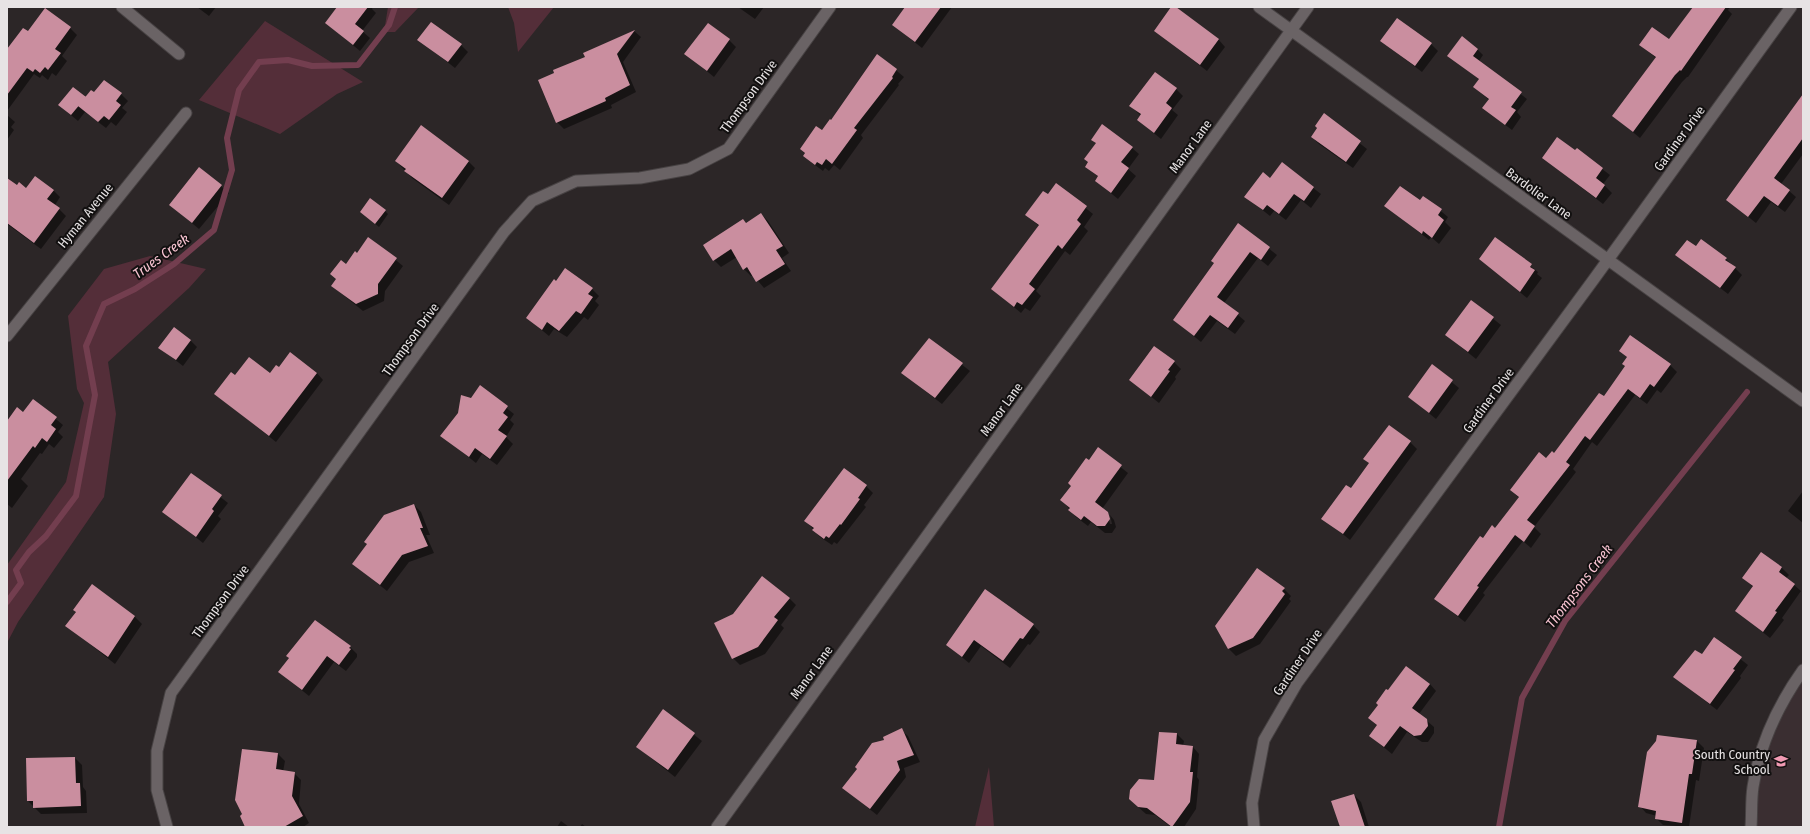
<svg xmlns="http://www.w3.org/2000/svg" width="1810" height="834" viewBox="0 0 1810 834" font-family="'Fira Sans Condensed',sans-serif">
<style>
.built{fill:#3a2e31}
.green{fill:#542e39}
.shadow{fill:#0007}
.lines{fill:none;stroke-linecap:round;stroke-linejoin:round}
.stream{stroke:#733e4f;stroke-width:6}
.building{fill:#ca8e9f}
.minor-casing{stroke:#474243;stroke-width:13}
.minor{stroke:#6a6365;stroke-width:11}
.labels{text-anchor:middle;stroke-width:4;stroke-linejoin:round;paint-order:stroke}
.street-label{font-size:13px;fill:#e7e3e4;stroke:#121010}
.poi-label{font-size:13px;fill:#e7e3e4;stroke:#121010;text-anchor:end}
.water-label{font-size:14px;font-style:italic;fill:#fac5d3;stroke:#121010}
</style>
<rect width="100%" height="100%" fill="#2c2627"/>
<path class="built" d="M1803 670V827H1751L1766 735Z"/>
<path class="green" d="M388 7H419L395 32H384Z
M508 7H554L518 52 514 23Z
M265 21 363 82 337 94 280 134 199 100Z
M150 256 206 269 189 288 108 362 116 414 104 497 18 622 7 643V565L66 482 84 403 77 389 68 316 104 269Z
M989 767 994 827H975Z"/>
<path class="shadow" d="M197 7H216L209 16Z
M338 7H373L372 9 376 13 362 31 370 38 360 51 326 23Z
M738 7H764L755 19Z
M906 7H952L922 48 893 25Z
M1173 7 1219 40 1225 47 1207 71 1155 31Z
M1707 7H1730L1728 10 1732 14 1688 77H1687L1682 82 1640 138 1613 116 1656 58 1640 45 1669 41Z
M70 28 77 35 62 56 67 61 56 76 52 73 48 80 42 75 40 78 34 74 7 111V51L28 33Z
M634 31 641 37 623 62 636 92 611 105 612 108 564 129 557 122 586 57 584 53Z
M419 40 461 45 468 52 455 68Z
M729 40 736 47 714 77 686 54Z
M1381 41 1431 44 1438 51 1422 72Z
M1477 49 1483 55 1479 61 1527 99 1517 112 1521 117 1512 130 1483 108 1489 100 1474 87 1480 80 1449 56Z
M878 55 904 77 898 84 899 85 861 135 863 138 840 170 834 165 829 171 825 168 823 171 811 162 801 149 831 121Z
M1176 89 1183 96 1172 110 1178 115 1161 139 1138 120 1141 116 1131 106Z
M94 94H121L128 101 122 108 127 112 116 126 111 122 106 128 85 112 78 121 59 105 86 98Z
M1803 101V154L1781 184 1796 197 1785 212 1771 202 1756 223 1727 200Z
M7 115 15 122 11 127 14 130 7 140Z
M1324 115 1367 149 1353 168 1319 144 1312 137Z
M1132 148 1139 154 1128 169 1136 176 1118 199 1096 181 1099 177 1086 167Z
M1577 150 1610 175 1603 184 1612 193 1603 204 1543 158 1575 152Z
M396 161 469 162 475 168 449 205 412 178Z
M1282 164 1321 194 1311 208 1301 200 1286 220 1274 211 1270 216 1246 197 1270 179Z
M200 168 229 193 199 229 170 205Z
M1057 185 1093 214 1084 227 1088 231 1070 255 1065 251 1036 291 1041 296 1030 311 1025 308 1021 313 992 289 1039 226 1026 215 1048 196Z
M54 191 60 197 55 205 66 216 41 249 7 224V195Z
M1424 197 1448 217 1445 222 1451 228 1439 244 1431 237 1429 240 1386 206 1420 202Z
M385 211 388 214 379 227 361 212Z
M761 214 768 221 789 253 782 258 791 271 764 288 753 275 751 276 744 269 737 257 721 267 714 260 743 220 746 223Z
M1238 224 1277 255 1268 266 1258 258 1224 303 1245 321 1235 334 1217 321 1201 342 1174 320 1215 264Z
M369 238 403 266 385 291 384 301 363 311 332 286 346 265 357 254Z
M1495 238 1538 272 1537 274 1542 278 1527 298 1480 259Z
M1696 248 1726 259 1742 275 1728 294 1677 255Z
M592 289 599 296 595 301 599 305 588 320 584 317 567 337 554 329 549 336 527 318Z
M1471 301 1501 325 1476 359 1446 335Z
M929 339 970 371 942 404 902 373Z
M190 340 197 347 183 366 160 348Z
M1620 351 1670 365 1677 372 1661 393 1657 390 1647 404 1635 395 1597 446 1592 442 1573 469 1576 472 1534 527 1541 534 1531 548 1523 541 1483 593 1485 595 1465 622 1435 599 1483 539 1496 529 1519 498 1511 490 1546 459 1554 454 1604 398 1626 367 1628 358Z
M1174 362 1181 369 1175 377 1176 379 1159 403 1130 380Z
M1432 366 1459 388 1436 419 1409 397Z
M279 368 317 373 323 380 276 442 216 394 235 377 271 374Z
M480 387 514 414 510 420 514 424 506 437 513 444 497 465 482 454 476 463 442 436Z
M33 400 63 425 58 432 63 437 54 448 49 444 42 454 40 453 21 479 28 486 12 508 7 504V423L23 413Z
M1410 442 1417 449 1350 540 1323 518 1351 490Z
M1098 449 1128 473 1102 509 1107 513 1110 524H1112L1110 515 1114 520 1116 527 1112 533H1105L1091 522 1088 526 1076 517 1062 500Z
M191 474 228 503 218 516 221 519 203 543 164 512Z
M866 486 873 493 864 505 866 507 837 544 834 542 832 545 820 537 806 521Z
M1803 491V523L1788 511Z
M414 505 421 512 430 535H426L434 553 409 562 387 591 353 564Z
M1762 554 1782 568 1789 575 1786 578 1801 591 1782 618 1784 620 1770 638 1736 611 1753 587 1744 578Z
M1257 570 1284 589 1291 596 1289 599 1291 601 1260 644 1236 656 1229 649 1216 626Z
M92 586 135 617 142 624 115 664 67 626Z
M789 598 796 605 781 625 784 628 765 654 740 665 733 658Z
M315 622 350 647 357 654V657L346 671 334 662 309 696 279 672Z
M1033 625 1040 632 1030 645 1028 644 1010 668 981 646 969 663 947 645Z
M1715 639 1748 665 1740 676 1741 678 1717 710 1674 677 1702 656Z
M1430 684 1436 691 1419 714 1434 727V733L1428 742H1422L1407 732 1392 754 1370 736 1378 726 1369 718 1388 691Z
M664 711 702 741 675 777 637 747Z
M901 730 908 736 920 762 904 768 906 777 877 815 843 788 885 741Z
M1177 734 1184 741 1183 746 1193 747 1199 754 1197 777 1199 780 1196 809 1184 827H1171L1155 815 1146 814 1137 806 1154 781Z
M1697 741 1704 748 1699 781 1696 780 1689 827 1663 825 1656 818 1657 816 1646 813 1640 806Z
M278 754 285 761 283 772 294 773 301 780 299 804 309 823 303 827H246Z
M75 758 82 765 83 787 86 791 87 813 41 814 28 801 27 759Z
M1354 795 1361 802 1369 827H1338Z
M561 821 569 827H557Z
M582 824 586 827H580Z"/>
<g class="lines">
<path class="stream" d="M7 602 21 583 16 570 29 552 46 536 76 496 95 395 86 346 104 304 135 289 174 264 214 230 232 170 227 138 239 90 259 62 288 60 312 66 358 65 389 25 395 7
M1499 827 1522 698 1565 621 1747 392"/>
</g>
<path class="building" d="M337 7H368L355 24 364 31 353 45 325 23Z
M905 7H941L915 42 892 25Z
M1171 7H1176L1219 39 1200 65 1154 31Z
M1693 7H1726L1681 71 1680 70 1675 75 1633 132 1612 116 1656 57 1639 45 1652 27 1669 39Z
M45 8 71 27 55 49 61 53 48 70 45 67 40 73 35 69 33 72 27 68 7 95V49L23 28 28 31Z
M1397 18 1432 43 1415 66 1380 41Z
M431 22 462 44 448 62 417 40Z
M708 23 730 39 707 71 684 54Z
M635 30 617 54 630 85 605 98 606 101 556 123 538 80 554 73 553 70 585 57 583 53Z
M1462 36 1478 49 1473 56 1522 92 1511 107 1516 110 1505 125 1482 108 1489 99 1473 87 1479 79 1447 56Z
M877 54 897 69 892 77 893 78 854 128 857 130 832 164 826 159 822 165 817 162 815 165 803 156 805 153 800 149 816 126 822 130 830 119 831 120Z
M1155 72 1177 88 1166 103 1172 108 1154 133 1137 120 1141 114 1129 106Z
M104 80 122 93 116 101 121 105 109 120 104 116 98 122 78 106 91 90 94 92Z
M73 87 86 97 71 115 58 105Z
M1803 94V138L1774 178 1790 190 1778 206 1764 196 1748 217 1726 200Z
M1324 113 1361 141 1346 162 1311 137 1317 128 1315 126Z
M1102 124 1133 147 1121 162 1129 168 1111 193 1095 181 1098 176 1085 167 1088 162 1084 159 1096 143 1091 140Z
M421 125 469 161 442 198 404 171 406 169 395 161Z
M1557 137 1575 150 1577 148 1603 168 1596 178 1605 185 1596 198 1542 158Z
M1282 162 1314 187 1304 201 1294 194 1279 214 1267 205 1263 210 1244 197 1263 172 1270 178Z
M199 167 222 185 192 223 169 205Z
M35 176 54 190 47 199 60 208 34 243 7 223V178L17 185 19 182 26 188Z
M1056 183 1087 206 1077 220 1081 224 1062 249 1058 245 1029 284 1035 289 1022 305 1017 302 1014 307 991 289 1039 225 1025 215 1043 191 1048 194Z
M1400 186 1420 200 1423 196 1442 209 1438 215 1444 220 1432 238 1423 231 1422 234 1384 206Z
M370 198 386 210 375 224 360 212Z
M761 213 783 246 776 250 785 264 756 282 747 267 743 270 731 249 713 261 703 245 743 219 746 223Z
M1238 223 1270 247 1261 260 1250 252 1217 297 1239 313 1228 328 1210 315 1194 336 1173 320 1214 263 1211 261Z
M368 237 397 258 378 284V294L356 304 331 286 336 279 330 274 341 260 346 264 355 251 357 253Z
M1495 237 1532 264 1530 267 1535 270 1520 292 1479 259Z
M1701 239 1727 258 1725 260 1736 267 1720 288 1675 255 1687 240 1696 246Z
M565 268 593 288 588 294 593 297 581 314 576 311 559 331 547 322 542 330 526 318 554 279 556 281Z
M1471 300 1494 317 1468 352 1445 335Z
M174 327 191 340 176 360 158 348Z
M1630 335 1671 364 1654 387 1650 384 1640 398 1628 389 1590 440 1585 436 1566 462 1570 465 1527 520 1535 526 1524 542 1515 535 1477 586 1479 587 1458 616 1434 599 1480 536 1483 538 1492 525 1495 528 1519 497 1510 490 1539 452 1546 458 1552 451 1554 453 1599 393 1604 396 1625 366 1622 364 1627 357 1619 351Z
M929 338 963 363 935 398 901 373Z
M1154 346 1175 361 1168 370 1170 371 1151 397 1129 380Z
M290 352 317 373 269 436 214 394 231 372 235 375 249 357 270 373 276 365 279 367Z
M1432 364 1453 380 1429 413 1408 397Z
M480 385 508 406 503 413 508 417 498 430 507 436 490 459 475 448 469 457 440 436 458 413 461 395 471 398Z
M33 399 57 417 51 425 56 429 47 442 42 438 35 448 33 446 7 481V421L17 407 23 412Z
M1389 425 1411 441 1343 534 1321 519 1346 485 1351 488 1369 463 1363 459Z
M1098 447 1122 465 1095 502 1108 512 1110 519 1105 526H1097L1084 516 1081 520 1068 510 1070 508 1060 500 1071 486 1068 483 1086 458 1089 460Z
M844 468 867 485 858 498 860 499 841 525 840 524 829 538 826 536 824 539 812 530 814 528 804 521Z
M191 473 222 495 212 509 214 511 196 537 162 512Z
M414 504 423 528H420L428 546 402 555 380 585 352 564 367 544 364 542 384 515Z
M1761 552 1782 567 1779 572 1795 584 1775 611 1777 612 1763 632 1735 611 1753 586 1742 578Z
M1257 568 1285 588 1282 591 1285 594 1253 638 1228 649 1215 626Z
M762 576 790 598 774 617 778 620 758 647 732 659 714 623 733 614Z
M92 584 135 616 108 657 65 626 76 612 73 610Z
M985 589 1034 624 1023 639 1020 638 1003 661 974 640 962 657 946 645Z
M315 620 351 646 349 648 351 649 339 665 327 656 302 690 278 672 289 658 286 656Z
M1714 637 1742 657 1733 669 1735 670 1710 704 1673 677 1695 650 1702 654Z
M1406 666 1430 684 1412 708 1427 719 1428 726 1421 735 1414 736 1400 726 1384 747 1369 736 1377 725 1368 718 1378 705 1376 703 1386 689 1388 690Z
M663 709 695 733 668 770 636 747Z
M902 728 914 755 897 761 900 770 870 809 842 788 857 769 855 767 872 743 884 740 883 737Z
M1159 732 1177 733 1176 744 1193 746 1190 772H1193L1190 802 1172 827 1147 808 1138 807 1129 799 1130 790 1139 779 1154 780Z
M1657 735 1697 740 1692 774H1689L1682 823 1655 819 1656 811 1638 807 1647 752 1656 741Z
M242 749 278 753 276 769 295 772 292 796 303 816 284 827H245L240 816 242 814 235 800Z
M75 757 76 783H80L81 806 33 808V801H27L26 758Z
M1354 794 1365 827H1340L1331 801Z"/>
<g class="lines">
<defs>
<path id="minor" d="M122 7 179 54
M1259 7 1803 401
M7 336 186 113
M167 827 157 790V751L171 693 504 232 532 201 576 181 640 178 689 169 728 149 830 7
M717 827 1308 7
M1254 827 1252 803 1264 740 1297 683 1594 279 1791 7
M1751 827C1752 814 1751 800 1753 787 1760 743 1778 705 1803 670"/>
</defs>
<use href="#minor" class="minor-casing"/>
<use href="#minor" class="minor"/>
</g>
<defs>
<symbol id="school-bare" viewBox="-9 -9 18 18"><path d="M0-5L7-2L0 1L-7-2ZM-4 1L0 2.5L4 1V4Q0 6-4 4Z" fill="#f19ab3" stroke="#121010" stroke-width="2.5" paint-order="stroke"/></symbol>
</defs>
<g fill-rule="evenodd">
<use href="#school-bare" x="1771" y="751" width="20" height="20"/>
</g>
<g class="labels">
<g class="street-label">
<text transform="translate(748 96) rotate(-54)" y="5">Thompson Drive</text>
<text transform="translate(1679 138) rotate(-54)" y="5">Gardiner Drive</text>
<text transform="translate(1190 146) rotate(-54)" y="5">Manor Lane</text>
<text transform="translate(1539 193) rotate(36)" y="5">Bardolier Lane</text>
<text transform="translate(85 215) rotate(-51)" y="5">Hyman Avenue</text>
<text transform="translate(410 339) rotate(-54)" y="5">Thompson Drive</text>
<text transform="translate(1488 400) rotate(-54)" y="5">Gardiner Drive</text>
<text transform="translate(1001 409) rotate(-54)" y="5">Manor Lane</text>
<text transform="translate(220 601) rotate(-54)" y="5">Thompson Drive</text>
<text transform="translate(1297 662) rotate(-56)" y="5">Gardiner Drive</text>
<text transform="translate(811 672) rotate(-54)" y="5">Manor Lane</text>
</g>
<g class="poi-label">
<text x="1770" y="759">South Country<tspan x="1770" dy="15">School</tspan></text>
</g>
<g class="water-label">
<text transform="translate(161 256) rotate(-36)" y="5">Trues Creek</text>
<text transform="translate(1579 586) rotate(-53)" y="5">Thompsons Creek</text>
</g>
</g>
<rect width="1810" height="834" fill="none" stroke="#e7e3e4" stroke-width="16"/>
</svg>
